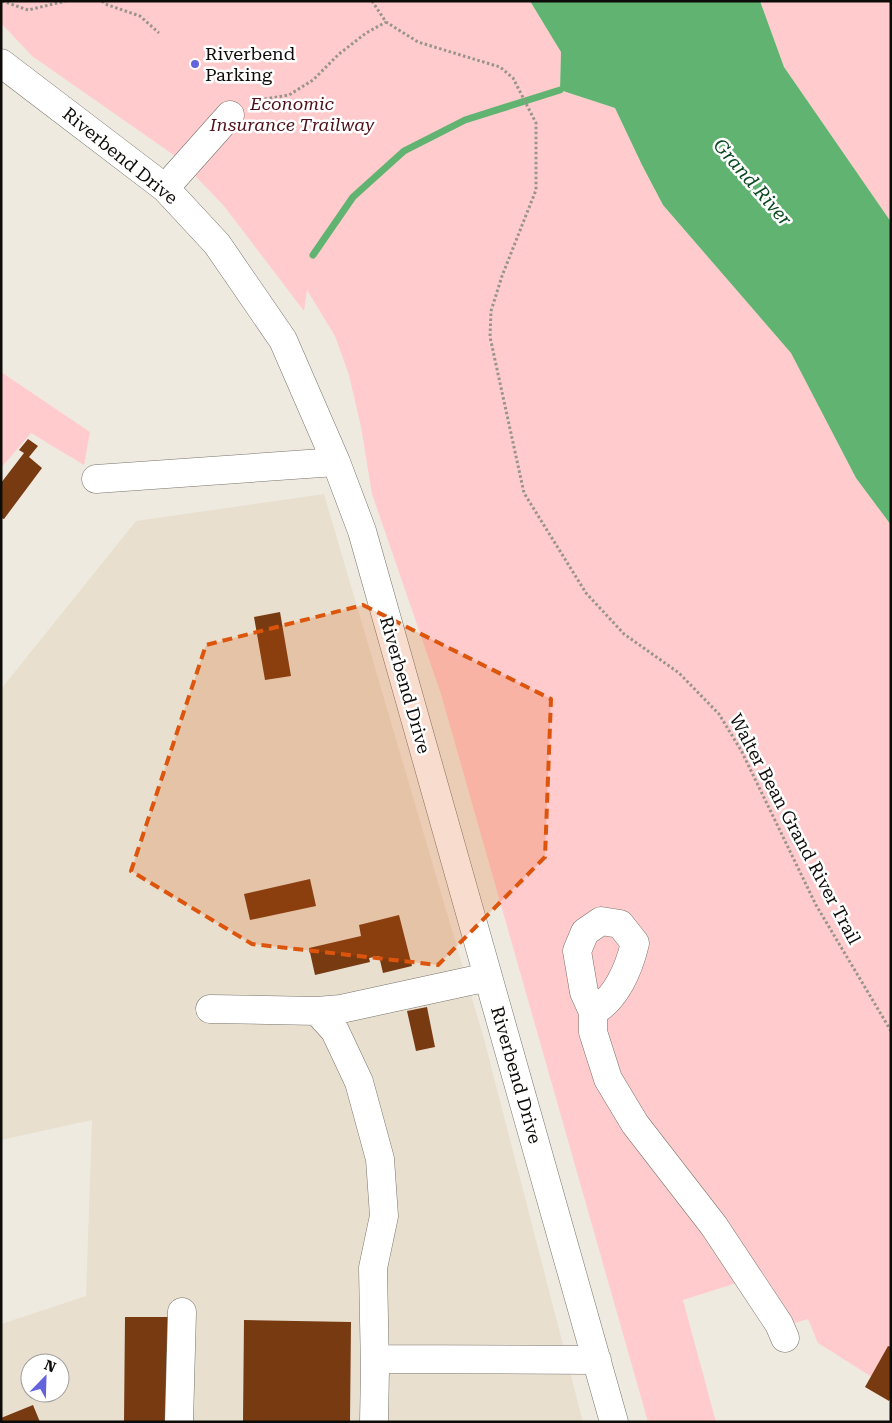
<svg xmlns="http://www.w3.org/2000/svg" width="892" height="1423" viewBox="0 0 892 1423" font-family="'Roboto Serif',serif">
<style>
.built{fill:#e8dfcf;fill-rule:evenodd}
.green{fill:#ffcbcc}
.water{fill:#61b372}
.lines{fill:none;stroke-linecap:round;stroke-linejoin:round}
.stream{stroke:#61b372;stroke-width:7}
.building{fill:#773a11}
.minor-casing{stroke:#78746b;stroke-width:29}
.path{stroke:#98948d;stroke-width:3;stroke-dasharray:2.5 2.5;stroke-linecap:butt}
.minor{stroke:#fff;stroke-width:28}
.marked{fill:#dd550c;fill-opacity:0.2;stroke:#dd550c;stroke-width:4;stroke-dasharray:10 6;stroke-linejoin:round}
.poi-dot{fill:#6364dc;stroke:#fff;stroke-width:2}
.labels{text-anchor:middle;stroke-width:5;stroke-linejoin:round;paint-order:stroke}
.poi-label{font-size:18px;fill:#0e0c09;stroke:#fff;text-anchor:start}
.park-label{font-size:18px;font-style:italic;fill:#50111a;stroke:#fff}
.street-label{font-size:18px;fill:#0e0c09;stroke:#fff}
.water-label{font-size:19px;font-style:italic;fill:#09481e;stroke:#fff}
</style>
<rect width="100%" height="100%" fill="#efeae0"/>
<path class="built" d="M324 494 484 1039 583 1422H1V1324L86 1296 92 1120 1 1140V689L136 521ZM30 1363H60V1393H30Z"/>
<path class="green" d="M1 1H530L561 52 560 90 615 108 642 165 663 205 791 353 856 478 891 525V1389L818 1343 808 1319 788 1325 743 1281 683 1300 716 1422H648L441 694 372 494 361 427 349 375 335 336 307 290 304 311 224 206 178 158 32 56 1 23Z
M760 1H891V222L784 67Z
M1 372 90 432 84 465 31 433 1 468Z"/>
<path class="water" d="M530 1H760L784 67 891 222V525L856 478 791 353 663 205 642 165 615 108 560 90 561 52Z"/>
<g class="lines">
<path class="stream" d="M313 255 353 197 404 151 465 120 560 90"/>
</g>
<path class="building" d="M28 439 38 446 29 457 42 468 4 519 1 518V483L24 453 19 450Z
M280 612 291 676 265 680 254 617Z
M310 879 316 906 250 920 244 894Z
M399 915 412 966 383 973 379 956 369 958 370 962 315 975 309 948 361 936 359 925Z
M427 1007 435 1047 416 1051 407 1011Z
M125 1317H170L169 1422H124Z
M244 1320 351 1322 350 1422H243Z
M888 1346 891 1347V1397L889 1401 865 1387Z
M33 1405 40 1422H1V1418Z"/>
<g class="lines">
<defs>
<path id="minor" d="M1 63 165 188 217 244 283 340 336 462 362 531 614 1422
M165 188 230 115
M96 479 336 462
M210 1009 317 1011 341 1009 488 977
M317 1011 335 1031 359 1082 380 1159 384 1216 373 1268 375 1370 374 1422
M593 1012C616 999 629 969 635 943L620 924 601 921 585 932 577 951 584 992 593 1012V1032L608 1079 635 1124 714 1226 779 1324 785 1338
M375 1359 597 1360
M179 1422 182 1312"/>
</defs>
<use href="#minor" class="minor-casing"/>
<path class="path" d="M2 1 28 10 66 1
M102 1 105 4 140 16 159 33
M372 1 386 22 418 42 500 67 513 78 536 123V190L502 276 491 311 490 337 524 493 586 593 624 634 679 673 719 714 742 752 816 905 891 1031
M251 105 265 99 289 95 313 80 339 54 366 33 386 22"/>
<use href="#minor" class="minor"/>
</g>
<path class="marked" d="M363 605 551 699 545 857 438 965 252 944 131 871 206 645Z"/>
<circle class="poi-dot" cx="195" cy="64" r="5"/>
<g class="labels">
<g class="poi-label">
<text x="205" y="60">Riverbend<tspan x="205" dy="21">Parking</tspan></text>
</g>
<g class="park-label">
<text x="292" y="110">Economic<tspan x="292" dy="21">Insurance Trailway</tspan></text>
</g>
<g class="street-label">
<text transform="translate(120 156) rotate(39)" y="6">Riverbend Drive</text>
<text transform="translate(405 685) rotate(74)" y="6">Riverbend Drive</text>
<text transform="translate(795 829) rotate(62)" y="6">Walter Bean Grand River Trail</text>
<text transform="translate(516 1075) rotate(74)" y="6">Riverbend Drive</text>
</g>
<g class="water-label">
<text transform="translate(753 182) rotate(49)" y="7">Grand River</text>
</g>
</g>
<rect width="892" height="1423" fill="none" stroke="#0e0c09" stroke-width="5"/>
<g transform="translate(45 1378) rotate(23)"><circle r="24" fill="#ffffff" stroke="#9f9e9d"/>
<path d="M0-4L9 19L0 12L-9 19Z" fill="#6364dc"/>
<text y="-8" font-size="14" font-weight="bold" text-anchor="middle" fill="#0e0c09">N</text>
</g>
</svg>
